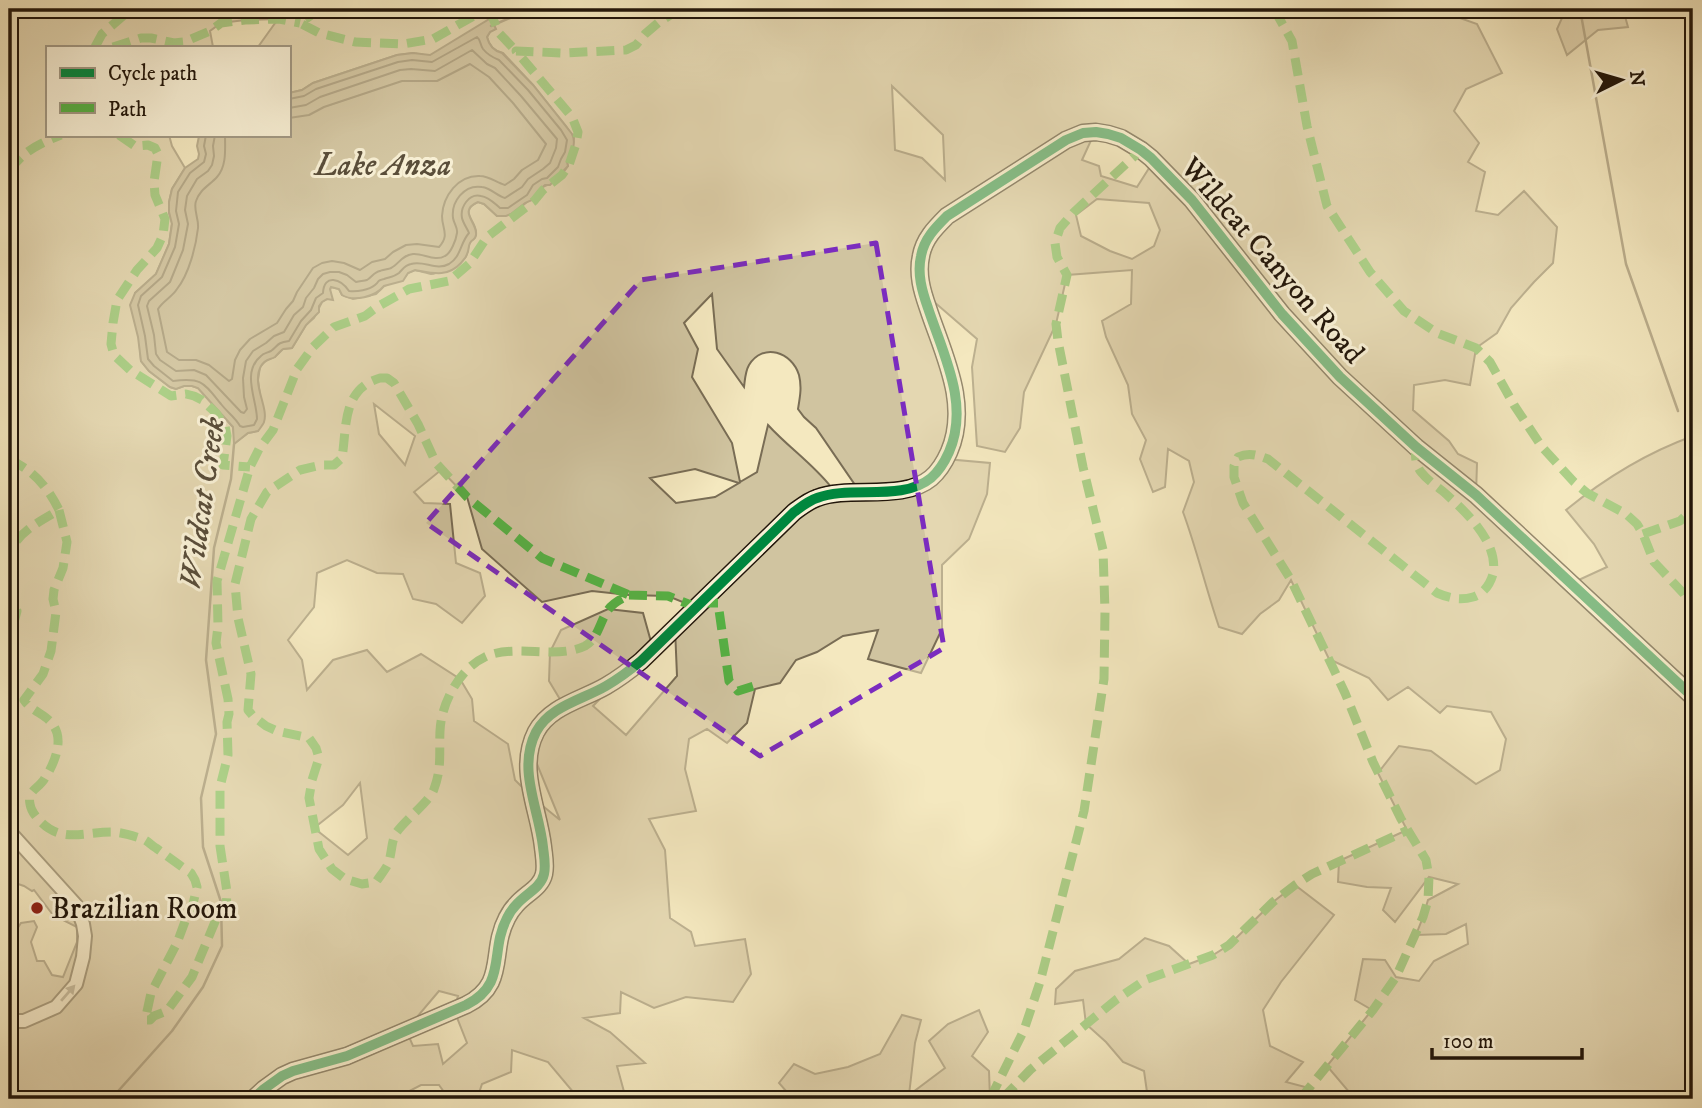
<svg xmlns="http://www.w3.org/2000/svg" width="1702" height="1108" viewBox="0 0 1702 1108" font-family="'IM FELL DW Pica',serif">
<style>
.green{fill:#d0c4a0;stroke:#796d55;stroke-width:2;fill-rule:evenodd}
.water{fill:#ada181;stroke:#756951;stroke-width:2}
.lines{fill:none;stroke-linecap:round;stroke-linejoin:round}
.shore{stroke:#685c46;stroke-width:2}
.stream{stroke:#756951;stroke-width:2.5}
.street-casing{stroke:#564a37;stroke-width:16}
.secondary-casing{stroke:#22160a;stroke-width:19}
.street{stroke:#f8f0d5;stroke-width:12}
.secondary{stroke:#f8f0d5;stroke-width:16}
.quiet{stroke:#55b144;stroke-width:9;stroke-dasharray:18 9;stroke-linecap:butt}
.cycleway-casing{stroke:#f8f0d5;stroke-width:15}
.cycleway{stroke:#00873e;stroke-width:10}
.oneway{fill:#988e7a}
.marked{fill:none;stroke:#7b2cbf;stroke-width:5;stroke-dasharray:14 9;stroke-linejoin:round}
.poi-dot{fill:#8f2418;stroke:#f8f0d5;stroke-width:2.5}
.labels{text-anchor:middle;stroke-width:6;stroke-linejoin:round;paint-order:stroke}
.street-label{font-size:30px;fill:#22160a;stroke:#f8f0d5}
.poi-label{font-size:30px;fill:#22160a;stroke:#f8f0d5;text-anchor:start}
.water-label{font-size:32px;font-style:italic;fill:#5a4e3a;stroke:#f8f0d5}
</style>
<rect width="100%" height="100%" fill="#f4e8bf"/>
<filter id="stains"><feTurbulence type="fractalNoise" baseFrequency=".00286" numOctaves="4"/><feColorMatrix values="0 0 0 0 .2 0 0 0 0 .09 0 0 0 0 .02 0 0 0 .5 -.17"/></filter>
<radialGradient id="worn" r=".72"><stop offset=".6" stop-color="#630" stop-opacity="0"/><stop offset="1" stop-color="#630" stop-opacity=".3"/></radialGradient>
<path class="green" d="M9 9H94L121 17 181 11V9H1447L1446 13 1477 24 1502 73 1466 89 1454 111 1479 143 1468 162 1485 172 1476 211 1498 215 1524 191 1557 227 1553 263 1534 282 1511 308 1497 333 1476 348 1470 385 1445 380 1414 385 1413 410 1449 441 1458 454 1477 463 1476 495 1570 584 1607 567 1594 544 1566 510C1604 479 1646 453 1693 436V1099H1355L1327 1066 1372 1010 1355 1000 1363 959 1385 960 1396 977 1419 981 1434 961 1468 944 1466 924 1446 934 1416 935 1423 917 1428 900 1458 884 1429 877 1395 922 1383 910 1391 888 1367 887 1338 882 1339 861 1407 830 1378 773 1399 746 1431 751 1476 784 1500 770 1506 739 1491 712 1447 706 1440 713 1408 687 1388 700 1369 678 1329 659 1291 580 1279 600 1260 614 1242 634 1219 627C1206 589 1197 550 1183 512L1194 482 1189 461 1168 449 1165 487 1153 492 1140 459 1146 440 1132 414 1128 385 1106 337 1102 321 1131 304 1132 270 1067 275 1056 324 1024 392 1020 428 1005 452 977 446 972 367 977 339 925 294 953 382 946 459 990 463 987 494 969 539 942 565V629L921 673 868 659 878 630 843 636 817 652 796 660 780 683 755 689 747 723 727 743 707 729 689 739 685 769 696 811 649 819 665 850 670 918 691 932 695 946 745 939 751 974 733 1002 686 997 654 1008 621 992 620 1013 584 1018 610 1032 645 1063 617 1066 626 1099H579L548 1062 512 1050 511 1072 482 1084 477 1099H449L439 1085H421L394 1099H9V924L15 932 21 923 34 921 37 927 31 942 37 961H44L52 975 63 977 77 942V927L53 915 34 890 32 891 24 886 9 881ZM278 19 258 47H289V93L302 90 313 83 397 55 413 53 430 56 491 19 490 32 487 37C489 46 494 51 503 53L533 85 566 126 574 138 571 155 567 162 568 166C564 172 559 178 553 182 548 186 542 186 538 190 526 204 517 213 497 216L484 204 478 202C457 211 478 222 476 234 475 241 473 237 470 242 467 247 469 253 465 258 462 262 436 274 431 274 426 273 419 271 415 270L408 273 405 277 384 286 376 294 353 299 342 295 339 289 331 287 327 299 322 302 314 318 306 325 292 348 283 349 275 357 266 360 260 367 258 380 260 395 258 431 248 433 235 443 233 427 198 388 192 386H184L176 389 170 387 149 371 141 361 135 293 156 274 169 244 172 223 169 213V202L172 189 185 168 172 146 169 135H47V47H213L210 31 221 23 245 20ZM892 86 943 135 945 180 922 158 895 150ZM1093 136 1134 150 1151 165 1137 187 1101 176 1099 166 1082 160ZM1097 199 1149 203 1160 230 1154 246 1132 259 1110 251 1081 236 1076 215ZM712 294 717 349 744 387C745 380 745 372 749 365 763 342 792 352 799 375 802 387 800 397 798 409L804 417 816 428 855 485 831 487C813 464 788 447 768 425L757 472 740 482 732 443 692 377 698 349 684 323ZM374 404 415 436 405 465 379 434ZM695 469 739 483 715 497 676 503 650 478ZM441 470 467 497 482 549 542 602 592 591 629 595 668 596 695 607 675 628 677 676 626 735 593 706 621 677 653 649 643 613 608 609 561 630 550 652 549 681 564 706 530 747 560 820 533 798 515 780 508 744 474 721 472 699 460 679 421 654 387 672 367 650 333 660 307 690 302 660 288 640 314 607 317 573 347 560 377 573 403 574 413 599 436 604 462 623 485 596 480 573 456 563 450 504 424 503 414 492ZM360 783 367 838 348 855 314 828 343 805ZM439 991 458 996 454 1010 467 1043 443 1064 438 1044 413 1046 406 1030Z
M1566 9H1623L1628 27 1598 30 1567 55 1557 29Z
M1295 885 1334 915 1281 982 1263 1010 1270 1046 1303 1062 1286 1082 1309 1088 1310 1099H1148L1144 1071 1123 1062 1106 1042 1086 1024 1083 1000 1055 1004 1056 989 1075 971 1119 959 1145 938 1169 946 1189 964 1213 955 1229 945 1273 902Z
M979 1010 988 1032 972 1056 989 1071 990 1099H793L779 1083 794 1064 815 1074 848 1067 880 1054 902 1015 921 1020 915 1043 909 1095 945 1068 929 1041 948 1024Z"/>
<path class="water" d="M491 18 496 29 490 32 487 37C489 46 494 51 502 53L533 85 572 134C577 143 571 154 567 162L568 166 550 185H545L538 191 532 200 525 203 511 214 506 216H497L484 204 478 202C457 211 478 223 476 235 475 241 473 238 470 243 468 247 469 251 467 254 466 258 463 260 461 263 447 278 432 273 415 270L408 273 403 281 384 286C375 297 354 302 342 295L339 289 331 287 330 289 333 300 327 299 322 302 319 306V312L306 325 292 348 283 349C282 349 276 356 275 357 270 360 265 359 261 366 251 384 269 407 264 422 264 423 259 430 258 431L248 433 234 444 233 427 198 388 192 386H184L176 389 170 387 149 371 141 361 138 337 130 305 135 293 156 274 169 244 172 224 169 212V202L172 189 185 168 198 159 199 154 197 146 199 136 289 135V93L302 90 313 83 397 55 413 53 430 55Z"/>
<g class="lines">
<path class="shore" d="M206 135 204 146 206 154 204 162 190 173 178 192 176 211 179 224 175 247 162 277 141 296 138 305 145 336 148 359 154 366 173 381C202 377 204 383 221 404 227 412 235 417 240 426L243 427 254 425 257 419C257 400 241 372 261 356 263 353 267 353 271 351 279 345 276 343 289 341L301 321 311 310 316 298 323 293C324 273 341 279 349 291 357 292 369 290 375 285 381 280 376 281 384 279 389 277 394 277 399 273 403 269 405 265 411 264 424 260 436 271 449 264 461 257 460 243 469 233 467 228 463 223 462 218 460 207 469 193 481 196 489 197 495 204 500 208H508L527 195 533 185 542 179 547 178 558 167 561 159 565 152 567 140 561 130 528 90 499 60C494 58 487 54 483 49 480 45 481 40 477 37L432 62 412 60 398 62 316 89 304 96 289 99
M215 135 213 146 214 156 212 165 208 171 197 179 187 196 185 210 188 224 183 250 170 282 149 301 147 306 154 335 156 354 160 360 176 371 194 370 206 375 241 412 244 413 247 409 244 397 243 378 246 361 253 351 266 343 274 336 284 332 294 315 303 307 306 298 314 288 318 279 323 274 330 272H339L347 275 356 282C360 281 364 281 367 280 372 277 374 272 380 271 381 270 390 269 391 268 399 264 402 255 413 254 423 253 435 262 445 256 451 253 456 240 457 233 458 228 454 224 453 218 451 202 464 184 482 187 491 188 497 196 505 198L522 187 528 179 543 169 550 163 556 148 557 139 521 96 495 68 487 64 472 50 435 71 411 69 400 70 320 97 306 105 289 108
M225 135C225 148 227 166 217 177 210 185 200 189 196 201 193 209 199 219 198 228 196 246 189 274 177 289 172 297 163 301 158 309L167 352 179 360H196L209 365 229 381 232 379 235 360 240 350 250 339 277 323 286 309 293 301 297 292 313 268 322 263 332 261 344 263 360 270 372 262 385 259 393 252 406 245 417 244 439 247C450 235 442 229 442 216 443 196 458 175 480 176 489 176 497 183 505 185L514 179 522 170 538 160 546 144 513 103 489 77 470 64 437 81H402L324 107 309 115 289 118"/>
<path class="stream" d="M1580 9 1626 264 1678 411
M491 26 517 15 583 9
M111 1099 172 1031 203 987 222 946 221 902 203 847 201 798 216 734 206 660 214 548 231 479 234 444"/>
<defs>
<path id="street" d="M9 831 76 905 83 924 85 936 83 957 76 984 56 1007 24 1021H9"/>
<path id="secondary" d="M253 1099 264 1089 282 1076 293 1071 347 1056 466 1005C508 984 489 952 507 918 509 914 513 908 516 905 525 894 541 888 544 874 546 865 544 856 543 847 539 809 517 769 536 732 550 706 582 700 606 686 618 679 629 671 641 661L794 512C801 507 808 501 817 498 850 485 902 502 931 478 938 472 945 461 949 452 970 404 943 354 928 308 922 291 917 274 921 256 924 239 935 228 947 216L1066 140 1083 133 1096 132 1108 134 1121 138 1141 150 1151 158 1192 200 1282 314 1340 377 1416 447 1476 495 1693 697"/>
</defs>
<use href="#street" class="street-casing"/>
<use href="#secondary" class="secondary-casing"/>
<use href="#street" class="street"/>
<use href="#secondary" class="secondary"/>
<path class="quiet" d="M320 9 300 23 319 33 355 42 403 44 433 39 486 9
M489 9 499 33 516 51
M1274 9 1292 41 1307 126 1327 206 1370 272 1404 311 1437 333 1476 348 1490 362 1514 405 1542 447 1574 482 1587 493 1626 514 1637 524 1643 534 1654 562 1684 594 1693 611
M95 47 102 34 131 9
M113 47 141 38H151L174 43 184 42 210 31 221 23 245 20 279 19 300 23
M119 135 135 146 148 145 155 148 158 154 154 182 155 195 165 219 163 235 157 248 137 270 117 300 113 323 111 344 114 355 130 370 171 396 186 394 194 396 202 400 216 413 225 426 227 436 223 465 250 467
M9 171C24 151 38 144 61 135
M380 378H387L394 383 418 424 436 463 467 497 542 558 629 595C621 599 613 603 608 610 600 621 598 639 585 646 556 660 514 643 485 657 459 669 441 704 440 731 439 753 442 768 434 789 431 800 405 820 396 833 391 842 392 854 388 864 385 870 380 876 376 882L362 884 345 879 332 869 319 849 309 798 312 780 319 758 316 748 309 738 277 731 266 726 253 716 248 710 251 674 238 618 235 584 251 519 267 492 300 470 321 465H334L342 458C347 426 342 389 380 378Z
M9 459C34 471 47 486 59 510 39 522 17 532 9 555
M59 510 67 542 63 568 54 590 53 599 56 612 51 651 43 674 24 700C33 714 51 714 57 733 61 747 53 766 45 778 39 789 27 790 30 804 31 811 36 817 41 822 62 843 85 832 111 832 122 832 133 836 143 839 148 841 151 845 156 848 167 856 179 865 191 873L195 880 197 887 192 908 187 916 177 943 151 993 146 1016V1020H150L154 1016 167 1011 192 977 217 917 226 910 227 892 220 846V787L228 755 227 722 229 714 228 699 216 643 218 626 217 581 250 467 259 449 273 430 297 369 313 347 334 327 365 316 377 307 409 289 449 281 469 264 487 237 534 201 543 190 562 175 569 165 576 144 578 132 572 117 516 51 563 53 626 50 636 45 645 34 659 22 672 14 691 9
M1643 534 1680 521 1693 509
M9 584 17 611 9 641
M629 595 668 596 696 607
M700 603H718L729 681 738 691 754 686
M990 1099 1024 1030 1040 982 1084 811 1104 679 1105 611 1103 550 1083 467 1058 341 1056 324 1067 275 1057 257 1055 243 1060 228 1073 213 1141 150
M1002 1099 1030 1070 1117 999 1145 980 1213 955 1229 945 1273 902 1295 885 1312 874 1408 830
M1300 1099 1373 1010 1396 977 1423 917 1428 900 1429 877 1426 860 1401 819 1373 762 1345 693 1291 580 1243 503 1234 477V466L1238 457C1249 452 1257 455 1268 459L1437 593C1449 598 1460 601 1473 597 1483 594 1490 585 1493 574 1499 543 1467 513 1446 494 1438 487 1428 481 1421 472 1415 464 1415 456 1416 447"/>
<defs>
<path id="cycleway" d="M253 1099 264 1089 282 1076 293 1071 347 1056 466 1005C508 984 489 952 507 918 509 914 513 908 516 905 525 894 541 888 544 874 546 865 544 856 543 847 539 809 517 769 536 732 550 706 582 700 606 686 618 679 629 671 641 661L794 512C801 507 808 501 817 498 850 485 902 502 931 478 938 472 945 461 949 452 970 404 943 354 928 308 922 291 917 274 921 256 924 239 935 228 947 216L1066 140 1083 133 1096 132 1108 134 1121 138 1141 150 1151 158 1192 200 1282 314 1340 377 1416 447 1476 495 1693 697"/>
</defs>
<use href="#cycleway" class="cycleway-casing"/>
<use href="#cycleway" class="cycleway"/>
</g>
<defs><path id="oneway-solid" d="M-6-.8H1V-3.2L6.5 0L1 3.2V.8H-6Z" transform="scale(1.75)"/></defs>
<use class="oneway" href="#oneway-solid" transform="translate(68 993) rotate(-49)"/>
<path d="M0 0H1702V1108H0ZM876 243 944 648 760 756 426 523 641 280Z" fill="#f4e8bf" fill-opacity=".55" fill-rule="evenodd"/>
<path class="marked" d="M876 243 944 648 760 756 426 523 641 280Z"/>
<circle class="poi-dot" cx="37" cy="908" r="7"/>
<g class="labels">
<g class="street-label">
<text transform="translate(1273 260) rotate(49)" y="10">Wildcat Canyon Road</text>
</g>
<g class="poi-label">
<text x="51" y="918">Brazilian Room</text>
</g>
<g class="water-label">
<text x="383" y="175">Lake Anza</text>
<text transform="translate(201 503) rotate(-82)" y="11">Wildcat Creek</text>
</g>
</g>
<rect width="1702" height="1108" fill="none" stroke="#f4e8bf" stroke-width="35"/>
<rect x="10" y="10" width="1681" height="1087" fill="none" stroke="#22160a" stroke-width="3.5"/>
<rect x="18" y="18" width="1667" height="1073" fill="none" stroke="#22160a" stroke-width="2"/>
<rect x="46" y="46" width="245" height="91" fill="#f8f0d5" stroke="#a29984" stroke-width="2"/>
<rect x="60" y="68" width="35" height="10" fill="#00873e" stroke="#a29984" stroke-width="2"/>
<text x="108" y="80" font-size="21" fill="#22160a">Cycle path</text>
<rect x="60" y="103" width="35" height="10" fill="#55b144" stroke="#a29984" stroke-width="2"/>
<text x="108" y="116" font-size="21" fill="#22160a">Path</text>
<g transform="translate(1621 80) rotate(85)" stroke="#f8f0d5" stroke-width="5" paint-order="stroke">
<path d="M0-5L12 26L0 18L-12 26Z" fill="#22160a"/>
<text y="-10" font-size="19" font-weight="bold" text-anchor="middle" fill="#22160a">N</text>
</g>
<path d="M1432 1048v10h150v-10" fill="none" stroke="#22160a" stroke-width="3.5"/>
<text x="1443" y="1048" font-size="21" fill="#22160a" stroke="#f8f0d5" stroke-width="5" paint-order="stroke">100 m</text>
<rect width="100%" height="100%" filter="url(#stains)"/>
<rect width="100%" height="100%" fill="url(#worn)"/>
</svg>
